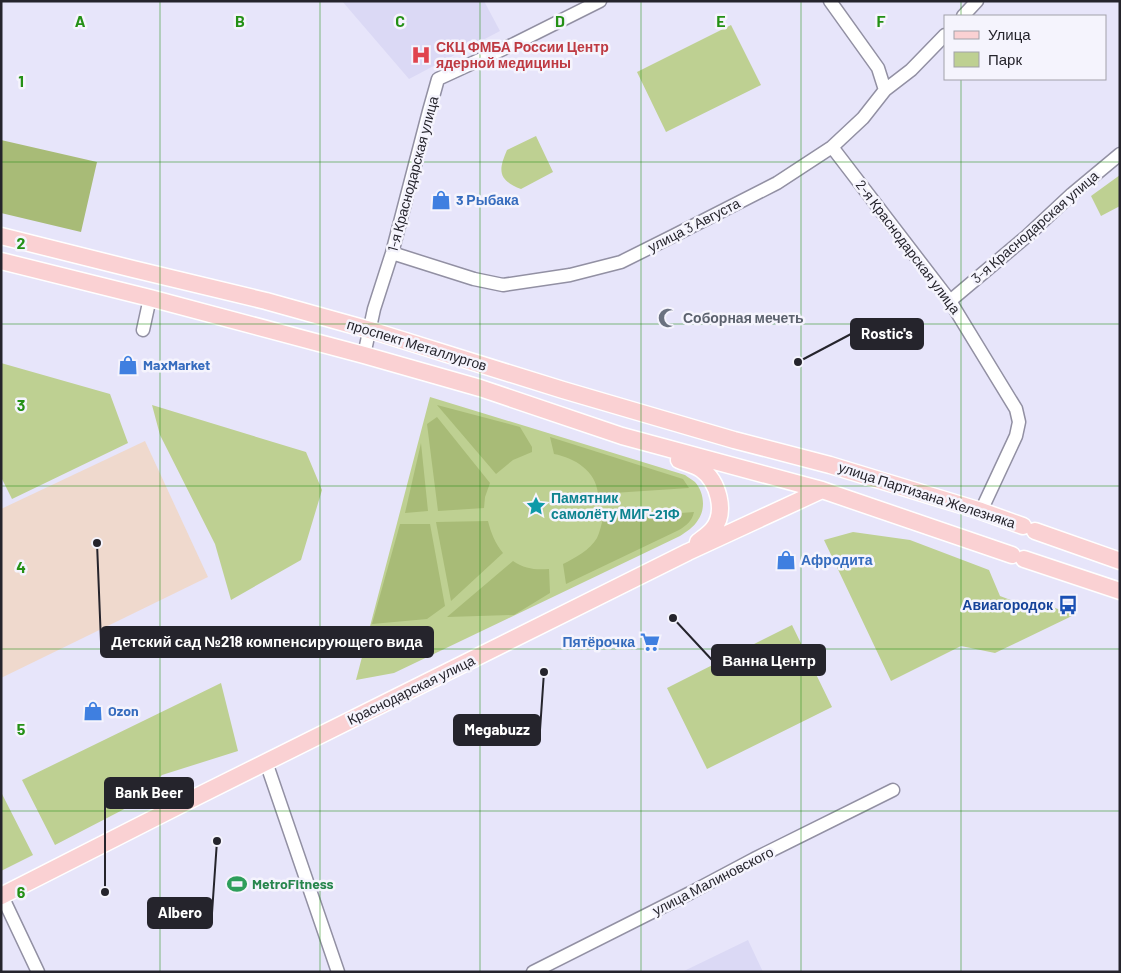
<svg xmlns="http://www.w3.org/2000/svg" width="1121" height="973" viewBox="0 0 1121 973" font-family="Barlow,sans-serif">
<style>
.built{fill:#dbd9f5}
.education{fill:#efd9cd}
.green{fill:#bed092}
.forest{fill:#a8bb77}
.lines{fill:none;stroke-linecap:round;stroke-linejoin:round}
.minor-casing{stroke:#9290a3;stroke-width:15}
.major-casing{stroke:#fff;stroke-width:19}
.minor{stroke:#fff;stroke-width:12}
.major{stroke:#fad1d3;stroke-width:16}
.grid{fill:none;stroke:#249015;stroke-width:1;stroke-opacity:0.55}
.labels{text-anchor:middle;stroke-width:5;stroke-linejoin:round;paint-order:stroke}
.health-label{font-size:14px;font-weight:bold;fill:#be3a42;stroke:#f5f4fd;text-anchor:start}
.street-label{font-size:14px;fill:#25242c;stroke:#f5f4fd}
.shop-label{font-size:14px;font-weight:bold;fill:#366cbe;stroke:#f5f4fd;text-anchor:start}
.worship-label{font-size:14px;font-weight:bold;fill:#5b616d;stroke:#f5f4fd;text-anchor:start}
.culture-label{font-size:14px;font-weight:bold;fill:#0d838f;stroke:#f5f4fd;text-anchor:start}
.transit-label{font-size:14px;font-weight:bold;fill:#164399;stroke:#f5f4fd;text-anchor:end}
.leisure-label{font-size:14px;font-weight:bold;fill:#27864d;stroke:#f5f4fd;text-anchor:start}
.grid-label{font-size:16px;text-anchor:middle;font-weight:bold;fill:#249015;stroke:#f5f4fd;stroke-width:5;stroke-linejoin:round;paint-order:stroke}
.leader{fill:none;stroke:#25242c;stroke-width:2}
.callout-dot{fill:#25242c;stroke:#f5f4fd;stroke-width:2}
.callout{fill:#25242c;stroke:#25242c;stroke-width:2}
.callout-label{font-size:15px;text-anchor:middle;font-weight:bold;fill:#fff}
</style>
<rect width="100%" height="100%" fill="#e7e5fa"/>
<path class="built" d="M342 1H484L500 31 409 79Z
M748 940 763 972H682Z"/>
<path class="education" d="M145 441 208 577 1 678V509Z"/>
<path class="green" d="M731 25 761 85 666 132 637 72Z
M536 136 553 172 521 189C498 180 498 171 507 150Z
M1120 175V206L1101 216 1091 196Z
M1 363 110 394 128 443 12 499 1 477Z
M430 397 685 475C688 477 692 480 695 482 704 492 706 509 698 520 694 527 686 532 680 536L394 673 356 680Z
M152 405 306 452 322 490 301 560 231 600 215 544 160 435Z
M853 532 910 540 989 570 1000 596 1032 608 1050 606 1074 615 995 653 961 646 891 681 824 540Z
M792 625 832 707 707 769 667 688Z
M221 683 238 751 162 775 134 804 55 845 22 780Z
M1 792 33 855 1 871Z"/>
<path class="forest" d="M1 140 97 162 81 232 1 213Z
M437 405 520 427 532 447V452L513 460 496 474Z
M437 417 490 483 485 497 484 508 438 511 427 424Z
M550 437 683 479 689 488 598 494C596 471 575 458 554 454Z
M421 443 428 511 405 513Z
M694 512C692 521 687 525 679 530L566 584 563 564C575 558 590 550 597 538 600 532 601 525 603 519Z
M488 521C491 533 495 543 503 553L451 601 436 522Z
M400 524H430L445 606 427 619 372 624Z
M513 561C525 569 535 570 549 569L550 593 514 615 447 617Z"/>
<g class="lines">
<defs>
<path id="minor" d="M830 1 878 68 885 90
M963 16 977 1
M832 147 950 301 1016 409 1019 422 1016 436 981 511
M392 253 474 279 503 285 570 275 621 262 673 236 777 183 832 147 863 118 885 90 911 70 945 35
M950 301 1027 236 1072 194 1120 154
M143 330 150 298
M364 355 374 309 392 253 429 111 438 79 514 44 600 1
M266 762 338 972
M2 896 38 972
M533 972 690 893 754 859 893 790"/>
<path id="major" d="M1 236 133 269 266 301 370 330 563 390 734 440 830 465 981 511 1023 526
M1 261 150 298 364 355 480 388 622 436 822 490 1012 555
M679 460C686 463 695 465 701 469 718 481 727 512 713 529 709 534 703 538 698 542
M1035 531 1120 561
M1024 559 1120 591
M1 896 188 801 688 552 822 490"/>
</defs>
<use href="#minor" class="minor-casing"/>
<use href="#major" class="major-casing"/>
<use href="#minor" class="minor"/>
<use href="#major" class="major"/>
</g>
<path class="grid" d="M160 1V972M320 1V972M480 1V972M641 1V972M801 1V972M961 1V16M961 79V972M1 162H1120M1 324H1120M1 486H1120M1 649H1120M1 811H1120"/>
<defs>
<symbol id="hospital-bare" viewBox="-9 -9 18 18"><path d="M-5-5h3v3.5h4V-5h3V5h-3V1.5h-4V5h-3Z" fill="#e0444e" stroke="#f5f4fd" stroke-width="2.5" paint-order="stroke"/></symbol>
<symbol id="shop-bare" viewBox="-9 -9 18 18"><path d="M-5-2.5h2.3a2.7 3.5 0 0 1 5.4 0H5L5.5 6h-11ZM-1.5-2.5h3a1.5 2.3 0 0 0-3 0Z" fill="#3f7fe0" stroke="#f5f4fd" stroke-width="2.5" paint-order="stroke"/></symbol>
<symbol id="mosque-bare" viewBox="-9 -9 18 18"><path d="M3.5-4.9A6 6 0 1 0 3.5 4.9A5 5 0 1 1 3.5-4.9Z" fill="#6b7280" stroke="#f5f4fd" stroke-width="2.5" paint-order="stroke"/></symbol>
<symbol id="sight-bare" viewBox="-9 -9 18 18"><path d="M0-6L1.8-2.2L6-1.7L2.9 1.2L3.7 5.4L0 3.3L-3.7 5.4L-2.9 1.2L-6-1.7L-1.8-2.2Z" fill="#0f9aa8" stroke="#f5f4fd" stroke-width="2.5" paint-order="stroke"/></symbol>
<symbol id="bus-bare" viewBox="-9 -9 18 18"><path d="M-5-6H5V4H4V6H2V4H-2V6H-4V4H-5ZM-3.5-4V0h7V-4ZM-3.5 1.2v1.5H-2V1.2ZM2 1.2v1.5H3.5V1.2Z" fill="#1a4fb4" stroke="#f5f4fd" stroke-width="2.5" paint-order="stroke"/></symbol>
<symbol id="supermarket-bare" viewBox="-9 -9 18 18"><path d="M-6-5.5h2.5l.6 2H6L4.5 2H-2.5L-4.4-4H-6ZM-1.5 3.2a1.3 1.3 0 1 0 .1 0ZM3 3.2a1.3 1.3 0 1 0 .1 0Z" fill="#3f7fe0" stroke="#f5f4fd" stroke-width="2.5" paint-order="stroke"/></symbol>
<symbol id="stadium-bare" viewBox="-9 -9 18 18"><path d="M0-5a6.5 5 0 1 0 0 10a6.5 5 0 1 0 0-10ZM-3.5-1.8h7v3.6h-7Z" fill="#2e9e5b" stroke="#f5f4fd" stroke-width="2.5" paint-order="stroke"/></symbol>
</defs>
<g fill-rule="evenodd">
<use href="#hospital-bare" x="407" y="41" width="28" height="28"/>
<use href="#shop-bare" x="427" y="186" width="28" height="28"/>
<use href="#mosque-bare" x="654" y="304" width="28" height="28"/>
<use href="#shop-bare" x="114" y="351" width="28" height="28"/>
<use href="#sight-bare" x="522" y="492" width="28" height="28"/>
<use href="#shop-bare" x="772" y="546" width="28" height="28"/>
<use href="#bus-bare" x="1054" y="591" width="28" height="28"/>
<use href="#supermarket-bare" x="636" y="628" width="28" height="28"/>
<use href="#shop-bare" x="79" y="697" width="28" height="28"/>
<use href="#stadium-bare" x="223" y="870" width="28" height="28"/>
</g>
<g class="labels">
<g class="health-label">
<text x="436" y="52">СКЦ ФМБА России Центр<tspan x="436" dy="16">ядерной медицины</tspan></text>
</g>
<g class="street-label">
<text transform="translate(413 174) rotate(-75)" y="5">1-я Краснодарская улица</text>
<text transform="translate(694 225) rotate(-27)" y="5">улица 3 Августа</text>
<text transform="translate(1035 227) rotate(-41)" y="5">3-я Краснодарская улица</text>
<text transform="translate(908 247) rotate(53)" y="5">2-я Краснодарская улица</text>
<text transform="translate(417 345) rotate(17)" y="5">проспект Металлургов</text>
<text transform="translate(927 495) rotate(18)" y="5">улица Партизана Железняка</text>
<text transform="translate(411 690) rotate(-26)" y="5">Краснодарская улица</text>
<text transform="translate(713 881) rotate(-27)" y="5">улица Малиновского</text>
</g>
<g class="shop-label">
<text x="456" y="205">3 Рыбака</text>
<text x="143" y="370">MaxMarket</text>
<text x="801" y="565">Афродита</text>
<text x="635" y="647" text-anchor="end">Пятёрочка</text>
<text x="108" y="716">Ozon</text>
</g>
<g class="worship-label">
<text x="683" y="323">Соборная мечеть</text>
</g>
<g class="culture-label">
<text x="551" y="503">Памятник<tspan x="551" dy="16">самолёту МИГ-21Ф</tspan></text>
</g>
<g class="transit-label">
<text x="1053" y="610">Авиагородок</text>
</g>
<g class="leisure-label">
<text x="252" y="889">MetroFitness</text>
</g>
</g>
<g class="grid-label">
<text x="80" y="27">A</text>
<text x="240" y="27">B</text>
<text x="400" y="27">C</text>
<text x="560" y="27">D</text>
<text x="721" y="27">E</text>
<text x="881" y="27">F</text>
<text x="21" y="87">1</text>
<text x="21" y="249">2</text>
<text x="21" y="411">3</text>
<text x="21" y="573">4</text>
<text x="21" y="735">5</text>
<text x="21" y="898">6</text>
</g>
<path class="leader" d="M798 362L851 334M97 543L101 642M673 618L712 660M544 672L540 730M105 892L105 793M217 841L212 913"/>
<g class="callout-dot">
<circle cx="798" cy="362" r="5"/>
<circle cx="97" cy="543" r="5"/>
<circle cx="673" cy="618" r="5"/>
<circle cx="544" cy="672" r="5"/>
<circle cx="105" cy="892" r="5"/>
<circle cx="217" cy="841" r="5"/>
</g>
<g class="callout">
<rect x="851" y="319" width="72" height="30" rx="5"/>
<rect x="101" y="627" width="332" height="30" rx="5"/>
<rect x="712" y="645" width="113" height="30" rx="5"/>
<rect x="454" y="715" width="86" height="30" rx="5"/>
<rect x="105" y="778" width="88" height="30" rx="5"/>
<rect x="148" y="898" width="64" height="30" rx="5"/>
</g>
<g class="callout-label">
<text x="887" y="339">Rostic's</text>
<text x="267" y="647">Детский сад №218 компенсирующего вида</text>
<text x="769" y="666">Ванна Центр</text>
<text x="497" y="735">Megabuzz</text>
<text x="149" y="798">Bank Beer</text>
<text x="180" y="918">Albero</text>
</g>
<rect width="1121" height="973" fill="none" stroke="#25242c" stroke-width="5"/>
<rect x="944" y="15" width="162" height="65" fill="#f5f4fd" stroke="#a2a1a9"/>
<rect x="954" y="31" width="25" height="8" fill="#fad1d3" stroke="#a2a1a9"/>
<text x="988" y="40" font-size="15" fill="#25242c">Улица</text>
<rect x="954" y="52" width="25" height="15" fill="#bed092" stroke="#a2a1a9"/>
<text x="988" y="65" font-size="15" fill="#25242c">Парк</text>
</svg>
